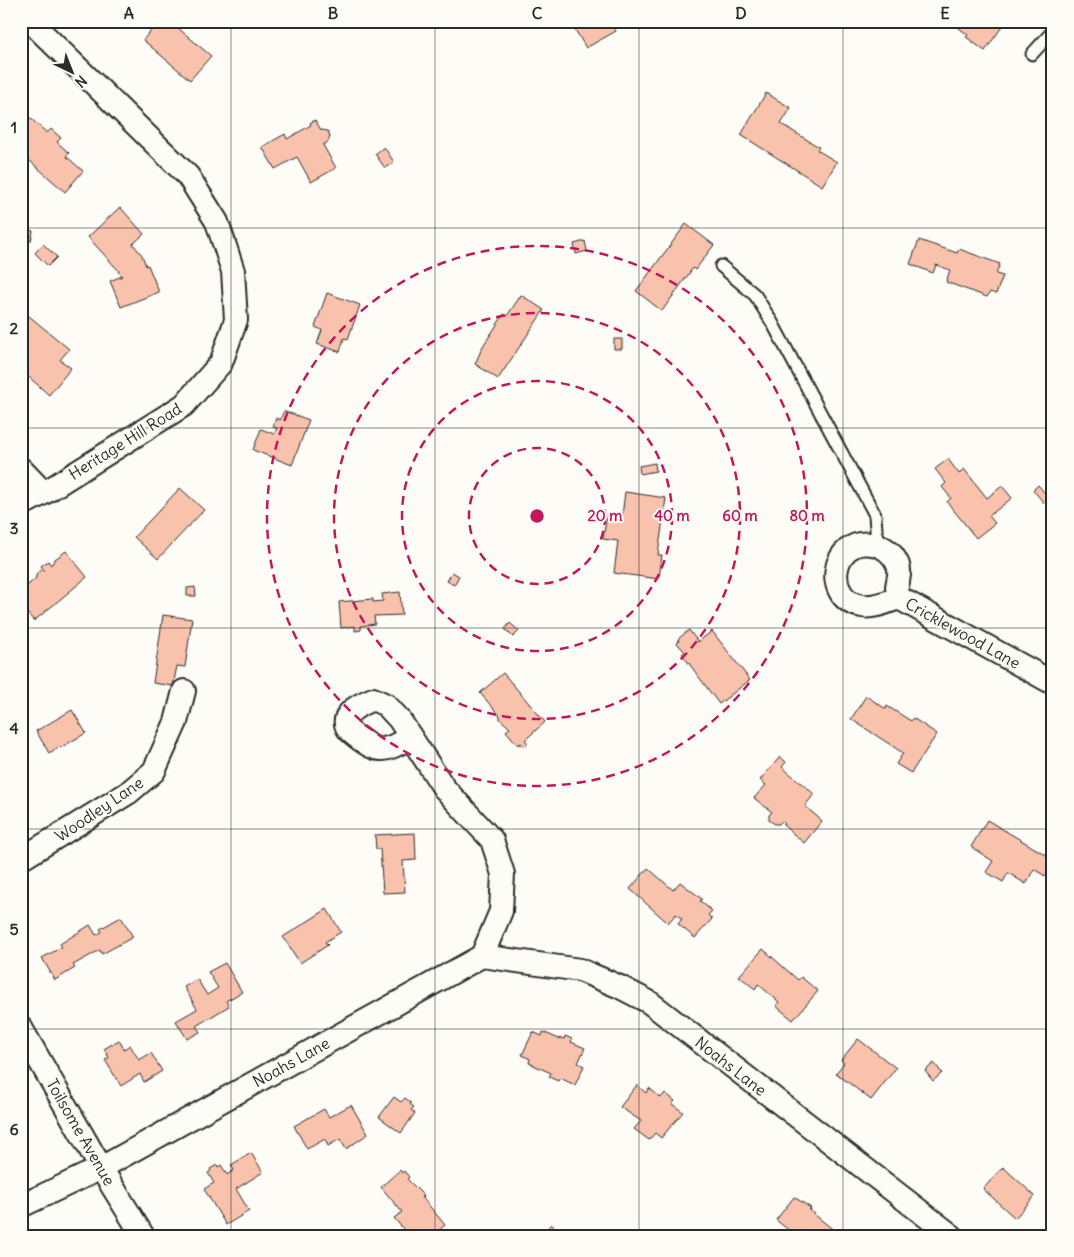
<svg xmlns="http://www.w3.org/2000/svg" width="1074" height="1257" viewBox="0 0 1074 1257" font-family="Delius,sans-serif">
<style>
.building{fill:#f9c2ad;stroke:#2b2b2b}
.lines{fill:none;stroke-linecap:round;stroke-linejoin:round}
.service-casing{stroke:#2b2b2b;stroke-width:15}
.minor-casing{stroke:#2b2b2b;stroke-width:26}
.service{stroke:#fdfcf7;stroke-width:11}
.minor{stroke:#fdfcf7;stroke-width:22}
.grid{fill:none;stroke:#2b2b2b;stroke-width:1;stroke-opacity:0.55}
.ring{fill:none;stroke:#c2185b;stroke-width:2.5;stroke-dasharray:9 6}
.labels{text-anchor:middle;stroke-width:4;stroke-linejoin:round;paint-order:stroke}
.street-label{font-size:16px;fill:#2b2b2b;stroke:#fdfcf7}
.centre{fill:#c2185b;stroke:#fdfcf7;stroke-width:2.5}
.ring-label{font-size:15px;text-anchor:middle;font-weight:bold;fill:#c2185b;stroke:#fdfcf7;stroke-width:4;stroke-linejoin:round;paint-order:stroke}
.neatline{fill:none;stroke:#2b2b2b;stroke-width:2}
.grid-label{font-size:16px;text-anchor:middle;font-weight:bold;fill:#2b2b2b}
</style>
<rect width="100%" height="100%" fill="#fdfcf7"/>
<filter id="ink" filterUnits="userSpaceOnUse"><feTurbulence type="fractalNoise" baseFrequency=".02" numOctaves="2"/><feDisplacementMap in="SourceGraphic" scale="10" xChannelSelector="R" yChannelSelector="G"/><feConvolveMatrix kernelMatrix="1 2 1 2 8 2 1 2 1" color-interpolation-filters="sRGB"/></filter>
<g filter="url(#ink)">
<path class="building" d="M159 21H170L211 56 190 80 143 40Z
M570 21H610L616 31 586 48Z
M950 21H1006L985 51 966 37 968 35Z
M766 93 791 108 781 124 819 147 817 150 837 162 822 186 741 135Z
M29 117 47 133 51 129 61 138 57 142 69 153 66 156 83 171 65 192 21 153V126Z
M315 120 321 130 328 131 330 137 328 142 323 145 336 168 311 182 297 157 275 169 262 147 285 134 287 139 311 125 310 123Z
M384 147 394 162 385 168 375 154Z
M120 207 144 234 133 244 142 255 146 266 148 265 159 292 121 307 110 281 122 276 118 272 119 271 88 237Z
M686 224 714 245 695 270 693 268 662 311 636 291Z
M23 228 33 231 31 241 22 239Z
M919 240 957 253 959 249 1000 264 996 274 1003 276 996 294 990 292 987 297 946 282 950 270 936 265 933 273 910 264Z
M585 241 587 251 576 254 574 244Z
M43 244 57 257 48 266 35 253Z
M327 293 360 305 348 339 344 338 340 352 317 344 322 330 315 327Z
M521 295 544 310 498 379 475 364 483 346 504 314 507 316Z
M23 311 69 349 60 360 71 368 49 395 21 370V364L28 355 21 350V313Z
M614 339H622V349H614Z
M284 411 309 420 292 465 253 450 261 429 274 434 277 428 273 427 276 418 280 420Z
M948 459 959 474 964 469 987 498 1002 486 1012 498 989 516 995 523 976 538 947 502 951 498 942 487 946 483 935 469Z
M655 463 656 471 640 474 639 466Z
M1038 485 1049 498 1044 503 1033 490Z
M180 488 204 510 158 559 134 537Z
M625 492 666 498 658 555H662L659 579 614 573 618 541 603 539 607 514 622 516Z
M66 551 87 577 34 621 21 606V591L36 578V574L40 571 44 570 41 566 48 561 51 565 55 559Z
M452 572 459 576 454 585 447 581Z
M195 587 196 596H187V588Z
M400 592 402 615 374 616 375 624 361 626V630L355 631V626L341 628 339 602 373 599V602L383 601 382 594Z
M163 615 192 619 185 667 177 666 173 686 153 683Z
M510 623 519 631 513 637 505 629Z
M689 630 698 642 712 631 750 680 719 704 682 654 685 652 677 643 679 641 678 639Z
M503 673 545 722 525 740 528 743 524 747 521 743 518 745 506 731 510 728 500 719V716L480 693Z
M866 696 886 709 887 706 911 721 913 718 937 734 911 773 896 764 903 753 851 719Z
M72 710 86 733 60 748 59 747 49 753 36 731Z
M780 757 786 762 782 767 814 794 805 806 822 821 804 843 783 825 785 824 782 821 779 824H775L769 820V815L772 812 754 798 766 785 760 780Z
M987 820 1053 859V864L1045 876 1034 869 1026 884 1008 873 1003 882 986 872 993 861 971 847Z
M415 833 416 860 403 861 405 892 383 893 380 849H376L375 835Z
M648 868 673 890 680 882 702 899 700 901 712 911 708 915 712 919 695 938 678 924 682 919 676 914 668 923 630 889Z
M327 909 341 932 325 942 328 945 300 963 283 937Z
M121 917 133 937 102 954 100 950 73 965 75 968 55 980 42 958 62 947 60 944 90 925 96 935 102 932 100 929Z
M763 949 798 980 801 977 818 991 793 1020 776 1006 779 1002 758 984 755 989 739 976Z
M225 963 242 992 226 1001 229 1006 196 1026 200 1032 187 1039 176 1021 197 1009 184 987 197 979 207 995 218 988 208 972Z
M533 1032 542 1036 543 1032 559 1039 560 1038 564 1039 565 1036 572 1039 571 1042 585 1048 578 1063 584 1066 575 1085 560 1078 558 1081 549 1077 551 1073 529 1063 530 1059 522 1055Z
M858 1039 896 1068 871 1100 836 1073 844 1063 841 1060Z
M119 1040 124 1049 130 1045 139 1060 151 1053 162 1071 144 1082 140 1074 121 1086 105 1060 109 1058 104 1049Z
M934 1063 942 1073 933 1081 925 1071Z
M637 1085 646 1093 649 1088 661 1098 665 1093 675 1101 672 1104 683 1112 661 1138 655 1133 649 1140 634 1129 641 1121 620 1107Z
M394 1097 401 1102 405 1098 411 1103 410 1104 414 1107 411 1110 415 1113 401 1133 379 1117Z
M351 1105 368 1134 346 1149 340 1139 328 1146 325 1139 307 1149 294 1126 324 1109 329 1117Z
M251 1153 263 1172 236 1189 249 1211 226 1225 204 1189 214 1183 208 1173 211 1171 210 1169 217 1165 218 1167 221 1165 227 1175 234 1170 231 1165Z
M1003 1167 1035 1196 1015 1218 983 1189Z
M400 1170 402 1173 404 1171 409 1177 407 1179 424 1196 422 1197 445 1225 433 1236H409L394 1218 402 1212 381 1187Z
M794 1197 811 1208 809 1210 841 1236H796L776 1220Z
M551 1224 562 1234 561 1236 542 1234Z"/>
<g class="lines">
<defs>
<path id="service" d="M1032 54 1053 31
M721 266 755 295 773 324 875 515 877 544"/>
<path id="minor" d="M21 469 44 493 184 405 221 363 236 320 233 271 223 240 217 222 188 176 30 21
M21 505 44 493
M899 598C898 595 897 591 897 587 898 579 901 573 898 565 893 553 884 546 872 544 831 537 822 600 862 606 874 608 887 602 899 598L1053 683
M411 737C402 741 392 749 382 749 375 750 367 744 361 740 357 737 349 732 347 727 340 713 363 703 373 699L386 705 399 719 444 788 492 840 503 874 501 911 482 956 580 970 620 987 649 1002 952 1236
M21 859 128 793 154 771 176 722 184 691
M21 1028 101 1168 143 1236
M21 1206 101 1168 482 956"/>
</defs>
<use href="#service" class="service-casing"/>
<use href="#minor" class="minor-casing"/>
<use href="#service" class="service"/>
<use href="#minor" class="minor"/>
</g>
</g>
<path class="grid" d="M231 21V1236M435 21V1236M639 21V1236M843 21V1236M21 228H1053M21 428H1053M21 628H1053M21 829H1053M21 1029H1053"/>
<g class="ring">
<circle cx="537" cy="516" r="68"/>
<circle cx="537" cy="516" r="135"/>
<circle cx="537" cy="516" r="203"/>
<circle cx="537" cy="516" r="270"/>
</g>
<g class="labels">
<g class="street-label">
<text transform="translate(125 441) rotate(-32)" y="6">Heritage Hill Road</text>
<text transform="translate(963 633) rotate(29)" y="6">Cricklewood Lane</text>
<text transform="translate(99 809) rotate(-34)" y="6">Woodley Lane</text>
<text transform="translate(291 1062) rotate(-29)" y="6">Noahs Lane</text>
<text transform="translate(731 1066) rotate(38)" y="6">Noahs Lane</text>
<text transform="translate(81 1132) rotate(60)" y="6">Toilsome Avenue</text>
</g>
</g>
<circle cx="537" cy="516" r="8" class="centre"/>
<g class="ring-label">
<text x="605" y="521">20 m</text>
<text x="672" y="521">40 m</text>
<text x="740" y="521">60 m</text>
<text x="807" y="521">80 m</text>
</g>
<rect width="1074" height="1257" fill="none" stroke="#fdfcf7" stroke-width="55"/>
<g transform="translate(72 72) rotate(137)" stroke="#fdfcf7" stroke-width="4" paint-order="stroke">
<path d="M0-4L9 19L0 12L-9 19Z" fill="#2b2b2b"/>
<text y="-8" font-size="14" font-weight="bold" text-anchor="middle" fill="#2b2b2b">N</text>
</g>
<rect x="28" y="28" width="1018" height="1202" class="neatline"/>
<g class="grid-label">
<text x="129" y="19">A</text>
<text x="333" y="19">B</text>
<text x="537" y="19">C</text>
<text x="741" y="19">D</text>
<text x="945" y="19">E</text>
<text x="14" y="133">1</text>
<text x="14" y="334">2</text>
<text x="14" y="534">3</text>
<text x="14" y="734">4</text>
<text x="14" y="935">5</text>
<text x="14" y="1135">6</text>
</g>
</svg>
